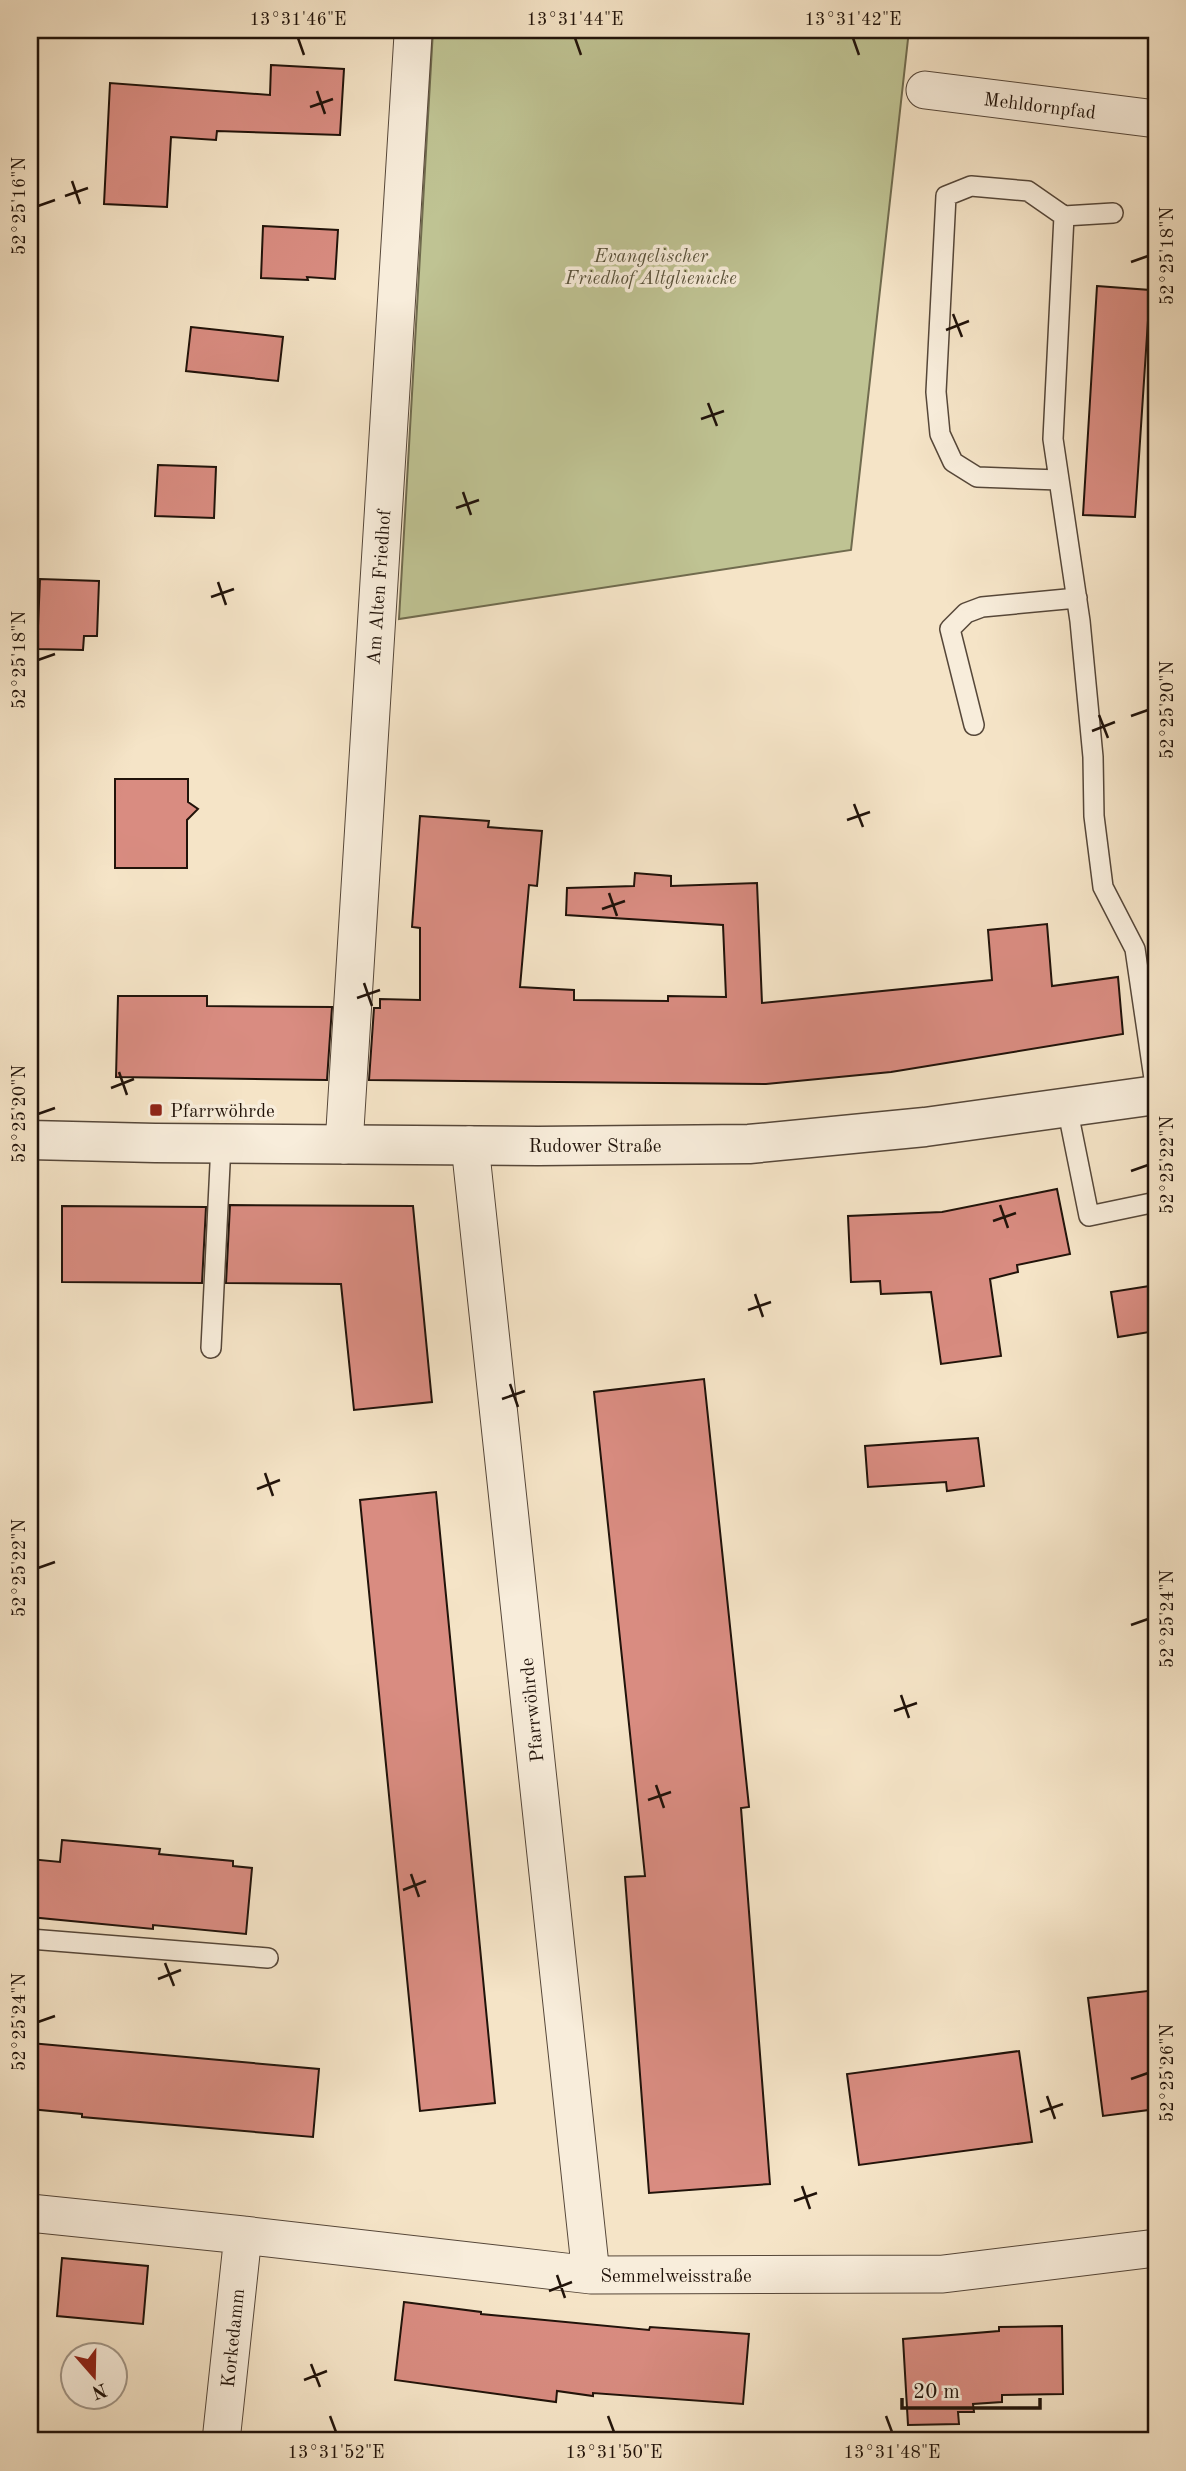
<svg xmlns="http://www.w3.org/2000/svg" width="1186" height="2471" viewBox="0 0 1186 2471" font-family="'Old Standard TT',serif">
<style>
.green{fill:#bfc393;stroke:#706b4e;stroke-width:2}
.building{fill:#d98c81;stroke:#21130a;stroke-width:2}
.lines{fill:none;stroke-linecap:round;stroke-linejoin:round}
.service-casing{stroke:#564739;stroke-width:22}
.minor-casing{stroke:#564739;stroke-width:39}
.tertiary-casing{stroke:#564739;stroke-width:41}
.service{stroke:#f8eddb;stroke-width:19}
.minor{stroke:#f8eddb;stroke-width:37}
.tertiary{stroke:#f8eddb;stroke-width:38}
.ticks{fill:none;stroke:#21130a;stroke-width:2.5}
.poi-dot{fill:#8f2418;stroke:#f8eddb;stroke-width:2.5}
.labels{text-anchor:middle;stroke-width:7;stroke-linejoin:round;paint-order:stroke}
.street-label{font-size:19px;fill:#21130a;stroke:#f8eddb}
.park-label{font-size:19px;font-style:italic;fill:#58513a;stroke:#f8eddb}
.poi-label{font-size:19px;fill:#21130a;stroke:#f8eddb;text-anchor:start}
.neatline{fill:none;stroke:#21130a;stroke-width:2.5}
.ticks-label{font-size:18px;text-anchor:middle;fill:#21130a}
</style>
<rect width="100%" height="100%" fill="#f5e4c7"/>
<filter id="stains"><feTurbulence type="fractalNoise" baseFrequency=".00286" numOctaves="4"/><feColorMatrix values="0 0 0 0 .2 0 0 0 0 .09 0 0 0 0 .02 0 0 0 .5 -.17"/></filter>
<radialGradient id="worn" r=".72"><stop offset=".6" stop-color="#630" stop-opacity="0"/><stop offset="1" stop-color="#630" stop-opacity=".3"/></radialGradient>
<path class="green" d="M433 30H909L851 550 399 619Z"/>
<path class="building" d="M271 65 344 69 340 135 217 131 216 140 171 137 167 207 104 204 110 83 270 95Z
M263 226 338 230 335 279 307 277 308 280 261 278Z
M1097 286 1150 290 1135 517 1083 515Z
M191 327 283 337 278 381 186 371Z
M158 465 216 467 214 518 155 516Z
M40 579 99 581 97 636H84L83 650 37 649Z
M115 779H188V802L198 809 187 820V868H115Z
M420 816 489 821 488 827 542 831 537 886 529 885 520 987 574 990V1000L668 1001V996L726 997 723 925 566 915 567 888 634 886 635 873 671 876V886L757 883 762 1003 992 980 988 930 1047 924 1052 986 1118 977 1123 1034 891 1072 766 1084 369 1080 374 1008H380V999L420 1000V928L412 927Z
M118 996H207V1006L332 1007 327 1080 116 1077Z
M1057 1189 1070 1254 1017 1265 1018 1272 990 1279 1001 1356 941 1364 931 1292 881 1294 880 1281 851 1282 848 1216 942 1212Z
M230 1205 413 1206 432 1402 354 1410 341 1284 226 1283Z
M62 1206 206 1207 202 1283 62 1282Z
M1156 1285V1331L1118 1337 1111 1292Z
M704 1379 749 1807 741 1808 770 2184 649 2193 625 1877 645 1876 594 1392Z
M978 1438 984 1486 947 1491 946 1482 868 1487 865 1446Z
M436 1492 495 2103 420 2111 360 1500Z
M62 1840 160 1849 159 1854 233 1861V1866L252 1868 246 1934 153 1925V1929L30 1917V1859L60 1862Z
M1156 1990V2109L1103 2116 1088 1998Z
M30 2043 319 2069 313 2137 82 2117V2114L30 2109Z
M1019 2051 1032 2142 859 2165 847 2074Z
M62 2258 148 2266 143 2324 57 2316Z
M404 2302 481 2312V2314L649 2330 650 2327 749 2334 743 2404 593 2393V2396L557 2391 556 2402 395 2380Z
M1062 2326 1063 2394 1002 2395V2402L973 2404 974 2412H958L959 2424 908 2425 903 2339 999 2331V2327Z"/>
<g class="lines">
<defs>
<path id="service" d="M1113 213 1064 216 1053 439 1080 621 1093 757 1094 816 1103 887 1135 949 1156 1092
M1059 480 977 477 953 462 940 434 936 392 946 196 971 186 1028 191 1064 216
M974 725 950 629 966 613 982 607 1077 598
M1067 1107 1089 1216 1156 1202
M211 1348 221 1144
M30 1939 268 1958"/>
<path id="minor" d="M925 90 1156 119
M344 1145 413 35 411 30
M470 1145 591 2275
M30 2213 243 2235 591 2275 943 2274 1156 2248
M221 2441 243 2235"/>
<path id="tertiary" d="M30 1140 155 1143 538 1146 749 1144 925 1127 1156 1095"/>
</defs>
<use href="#service" class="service-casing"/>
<use href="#minor" class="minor-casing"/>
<use href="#tertiary" class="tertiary-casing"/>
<use href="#service" class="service"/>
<use href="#minor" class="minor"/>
<use href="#tertiary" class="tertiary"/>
</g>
<path class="ticks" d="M298 38 304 55M575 38 581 55M853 38 859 55M317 91 325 114M310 107 333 99M72 181 80 204M65 196 88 188M38 206 55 200M1131 262 1148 256M953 314 962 337M946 330 969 321M708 403 717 426M701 419 724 411M463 492 471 515M456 508 479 500M218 582 226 605M211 597 234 589M38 660 55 654M1099 715 1108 738M1131 716 1148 710M1092 731 1115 722M854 804 863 827M847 820 870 812M609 893 617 916M602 909 625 901M364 983 372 1006M357 998 380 990M119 1072 127 1095M111 1088 134 1079M38 1114 55 1108M1131 1171 1148 1165M1000 1205 1008 1228M993 1221 1016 1213M755 1294 763 1317M748 1310 771 1302M510 1384 518 1407M502 1399 525 1391M265 1473 273 1496M257 1489 280 1480M38 1568 55 1562M1131 1625 1148 1619M901 1695 909 1718M894 1711 917 1703M656 1785 664 1808M648 1800 671 1792M411 1874 419 1897M403 1890 426 1881M165 1963 174 1986M158 1979 181 1970M38 2022 55 2016M1131 2079 1148 2073M1047 2096 1055 2119M1040 2112 1063 2104M802 2186 810 2209M794 2201 817 2193M557 2275 565 2298M549 2291 572 2282M311 2364 320 2387M304 2380 327 2371M330 2416 336 2432M608 2416 614 2432M886 2416 892 2432"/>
<rect class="poi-dot" x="149" y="1103" width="14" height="14" rx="3.5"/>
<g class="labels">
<g class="street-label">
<text transform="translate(1040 105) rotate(7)" y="7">Mehldornpfad</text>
<text transform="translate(378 587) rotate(-86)" y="7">Am Alten Friedhof</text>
<text x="595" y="1152">Rudower Straße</text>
<text transform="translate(531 1710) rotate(-96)" y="7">Pfarrwöhrde</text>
<text x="676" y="2282">Semmelweisstraße</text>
<text transform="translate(232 2338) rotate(-84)" y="7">Korkedamm</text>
</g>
<g class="park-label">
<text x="651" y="262">Evangelischer<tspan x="651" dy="22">Friedhof Altglienicke</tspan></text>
</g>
<g class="poi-label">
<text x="170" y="1117">Pfarrwöhrde</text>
</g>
</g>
<rect width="1186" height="2471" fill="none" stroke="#f5e4c7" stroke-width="77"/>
<g transform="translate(94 2376) rotate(160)"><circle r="33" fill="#f8eddb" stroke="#a29687" stroke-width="2"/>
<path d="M0-5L12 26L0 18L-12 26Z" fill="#8f2418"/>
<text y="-10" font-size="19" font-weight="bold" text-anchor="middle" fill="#21130a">N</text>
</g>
<path d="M902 2398v10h138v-10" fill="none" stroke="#21130a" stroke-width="3.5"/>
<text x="913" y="2398" font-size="21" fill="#21130a" stroke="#f8eddb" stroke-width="5" paint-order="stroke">20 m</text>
<rect x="38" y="38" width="1110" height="2394" class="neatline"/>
<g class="ticks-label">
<text x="298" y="25">13°31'46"E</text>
<text x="575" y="25">13°31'44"E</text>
<text x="853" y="25">13°31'42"E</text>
<text transform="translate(19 206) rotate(-90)" y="6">52°25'16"N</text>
<text transform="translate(1167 256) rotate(-90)" y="6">52°25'18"N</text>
<text transform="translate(19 660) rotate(-90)" y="6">52°25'18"N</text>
<text transform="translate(1167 710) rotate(-90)" y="6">52°25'20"N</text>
<text transform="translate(19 1114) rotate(-90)" y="6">52°25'20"N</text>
<text transform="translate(1167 1165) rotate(-90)" y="6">52°25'22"N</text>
<text transform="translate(19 1568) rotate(-90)" y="6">52°25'22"N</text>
<text transform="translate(1167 1619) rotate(-90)" y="6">52°25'24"N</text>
<text transform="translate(19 2022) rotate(-90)" y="6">52°25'24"N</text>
<text transform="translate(1167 2073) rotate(-90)" y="6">52°25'26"N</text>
<text x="336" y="2458">13°31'52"E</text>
<text x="614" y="2458">13°31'50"E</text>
<text x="892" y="2458">13°31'48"E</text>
</g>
<rect width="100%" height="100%" filter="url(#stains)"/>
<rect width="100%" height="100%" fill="url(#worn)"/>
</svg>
